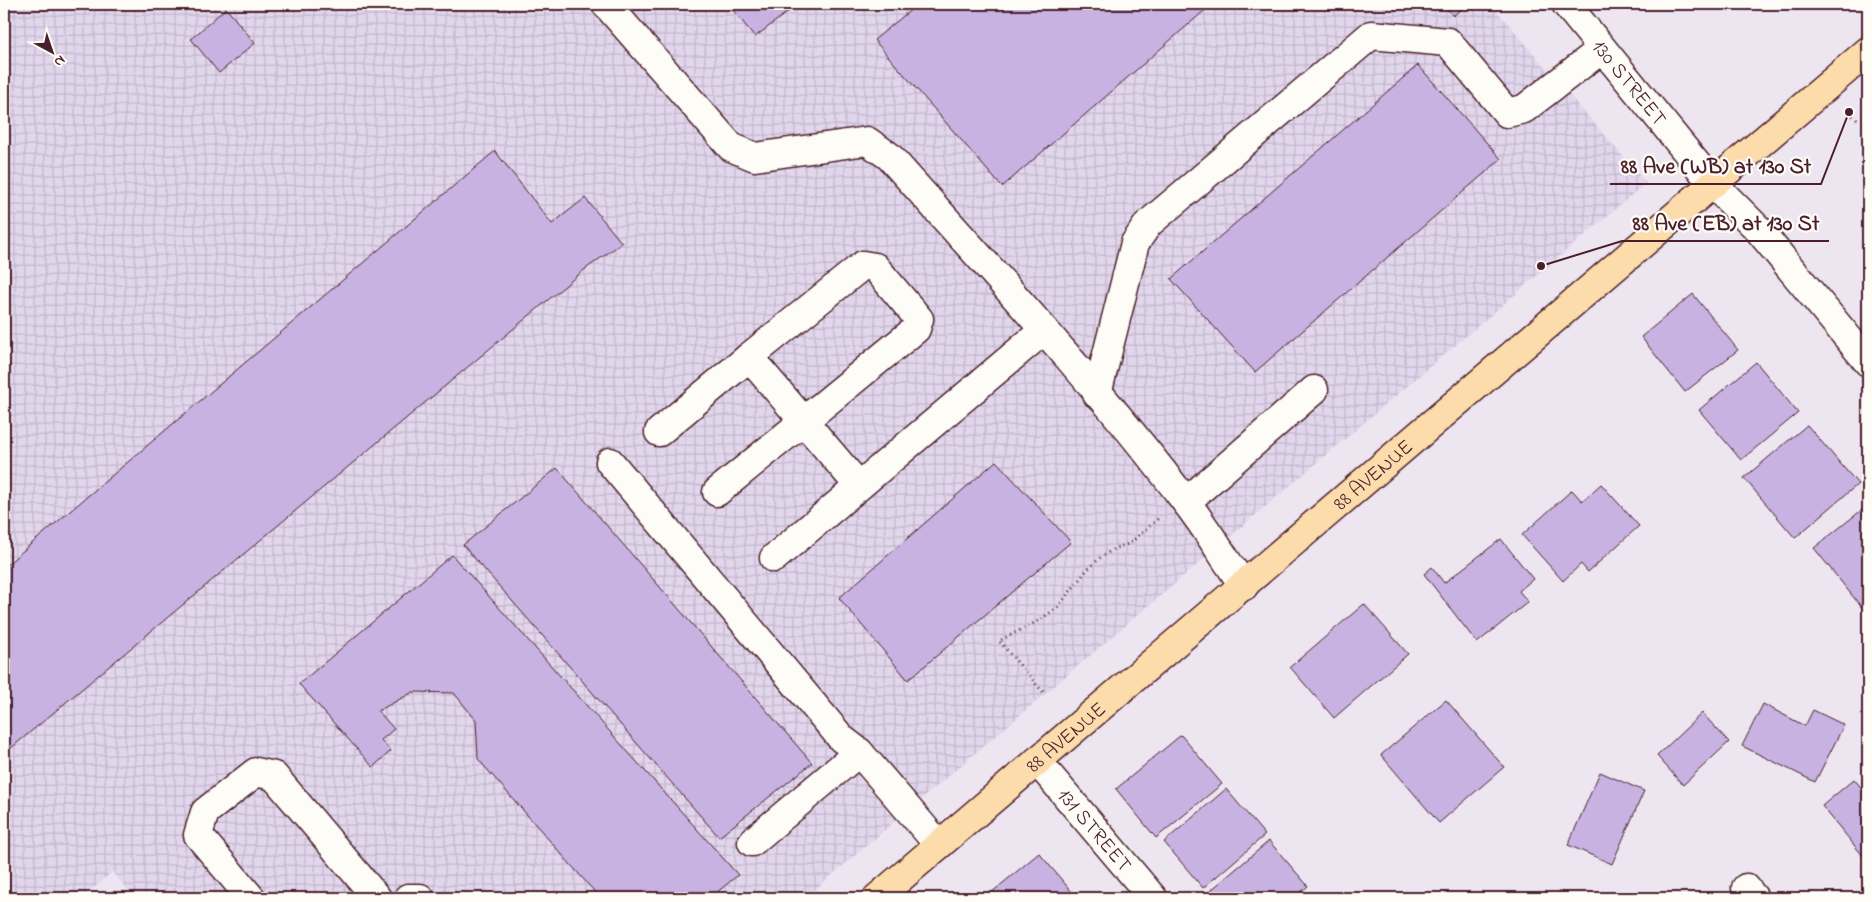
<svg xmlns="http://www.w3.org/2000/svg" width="1872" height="902" viewBox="0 0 1872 902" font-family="'Indie Flower',sans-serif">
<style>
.industrial{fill:url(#industrial-grid)}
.building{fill:#c8b2e1;stroke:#4a1f2b}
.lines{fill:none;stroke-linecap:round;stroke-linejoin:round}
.minor-casing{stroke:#4a1f2b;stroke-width:31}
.major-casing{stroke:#4a1f2b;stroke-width:31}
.path{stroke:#4a1f2b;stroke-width:3;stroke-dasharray:1 4;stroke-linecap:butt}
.minor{stroke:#fdfcf7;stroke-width:28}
.major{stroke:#fddcac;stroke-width:28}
.labels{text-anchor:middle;stroke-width:4.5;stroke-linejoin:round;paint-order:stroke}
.street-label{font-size:21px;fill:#4a1f2b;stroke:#fdfcf7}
.leader{fill:none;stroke:#4a1f2b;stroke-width:2}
.callout-dot{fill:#4a1f2b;stroke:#fdfcf7;stroke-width:2}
.callout-label{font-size:22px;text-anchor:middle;font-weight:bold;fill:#4a1f2b;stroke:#fdfcf7;stroke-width:4.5;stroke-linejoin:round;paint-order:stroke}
</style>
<defs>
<pattern id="industrial-grid" width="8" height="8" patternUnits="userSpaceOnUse" patternTransform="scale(1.25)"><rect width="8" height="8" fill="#e2d6ec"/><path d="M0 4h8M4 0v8" fill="none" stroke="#c3b7cb"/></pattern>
</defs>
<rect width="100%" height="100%" fill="#ede6f0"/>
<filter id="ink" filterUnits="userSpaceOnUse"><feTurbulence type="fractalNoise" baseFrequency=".02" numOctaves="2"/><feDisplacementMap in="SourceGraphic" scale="10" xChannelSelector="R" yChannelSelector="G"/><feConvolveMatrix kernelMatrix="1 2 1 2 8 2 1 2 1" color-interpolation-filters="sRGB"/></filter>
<g filter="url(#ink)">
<path class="industrial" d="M4 4H1491L1646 183 805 898H135L112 872 82 898H4Z"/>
<path class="building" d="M728 4H798L755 37Z
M918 4H1212L1002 187 874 40Z
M1443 4H1467L1453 16Z
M226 8 255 43 219 73 191 39Z
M1418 65 1501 159 1255 372 1171 279Z
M495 151 552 224 585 198 622 243 584 270 4 754V567Z
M1693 294 1738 350 1685 392 1641 337Z
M1756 362 1798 413 1741 460 1699 410Z
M1807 425 1858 484 1795 538 1744 478Z
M996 461 1071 542 908 680 839 598Z
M557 468 812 763 719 837 463 545Z
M1601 484 1639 526 1588 572 1581 564 1563 581 1522 535 1572 490 1582 501Z
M1868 505V604L1863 609 1814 548Z
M1501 539 1533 579 1519 591 1528 602 1477 643 1424 574 1432 567 1444 583Z
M452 555 738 875 710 898H600L478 759 476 720 454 693 413 692 378 711 394 729 381 740 391 751 373 767 299 684Z
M1364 604 1408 654 1334 718 1290 667Z
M1446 700 1504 767 1439 823 1381 755Z
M1763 704 1805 726 1813 710 1844 725 1815 782 1742 746Z
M1702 713 1729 742 1683 785 1657 756Z
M1181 735 1222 784 1156 838 1116 789Z
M1600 772 1644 791 1612 864 1568 845Z
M1854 779 1868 796V862L1822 806Z
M1226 789 1265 835 1203 888 1164 842Z
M1269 841 1308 886 1294 898H1206L1204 896Z
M1039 853 1077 898H985Z
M1313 892 1319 898H1306Z"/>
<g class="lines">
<defs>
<g id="minor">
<path d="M606 4 731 147 755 157 867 141 889 156C990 269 1094 381 1186 502 1207 529 1224 558 1244 586"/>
<path id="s1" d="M1566 4 1713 184 1758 229 1868 362"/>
<path d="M1097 394 1135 243 1148 224 1371 35 1448 42 1507 113 1524 109 1602 49"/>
<path d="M659 432 749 357"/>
<path d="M610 462 842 739 859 752 939 845"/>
<path d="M717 492 916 329 919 319 875 267 863 265 749 357 859 486"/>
<path d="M1186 502 1314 390"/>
<path d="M774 558 1044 330"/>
<path id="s2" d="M1037 761 1153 898"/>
<path d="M752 842 859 752"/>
<path d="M1746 888 1754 898"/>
<path d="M251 898 198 835 205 812 256 772 274 776 377 898"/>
<path d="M408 898H420"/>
</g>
<g id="major">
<path id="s3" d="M877 898 1868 51"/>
</g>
</defs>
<use href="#minor" class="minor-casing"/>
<use href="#major" class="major-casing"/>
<path class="path" d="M1849 112 1858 121
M1043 692 999 641 1040 620 1058 607 1086 571 1100 558 1115 548 1129 544 1160 517"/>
<use href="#minor" class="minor"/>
<use href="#major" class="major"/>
</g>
</g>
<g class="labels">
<g class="street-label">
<text dy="7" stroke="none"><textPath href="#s1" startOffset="101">130 STREET</textPath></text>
<text dy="7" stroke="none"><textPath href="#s3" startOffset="652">88 AVENUE</textPath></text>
<text dy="7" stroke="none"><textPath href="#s3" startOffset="248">88 AVENUE</textPath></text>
<text dy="7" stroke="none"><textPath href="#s2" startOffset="90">131 STREET</textPath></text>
</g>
</g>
<path class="leader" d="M1849 112L1821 184H1610M1541 266L1622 241H1829"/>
<g class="callout-dot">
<circle cx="1849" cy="112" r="5"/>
<circle cx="1541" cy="266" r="5"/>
</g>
<g class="callout-label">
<text x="1716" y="173">88 Ave (WB) at 130 St</text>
<text x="1726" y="230">88 Ave (EB) at 130 St</text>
</g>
<rect width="1872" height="902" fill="none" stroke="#fdfcf7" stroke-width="20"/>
<rect x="10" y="10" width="1852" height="882" fill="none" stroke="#4a1f2b" stroke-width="2" filter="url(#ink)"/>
<g transform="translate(52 52) rotate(140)" stroke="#fdfcf7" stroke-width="4" paint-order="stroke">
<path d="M0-4L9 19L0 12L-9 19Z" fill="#4a1f2b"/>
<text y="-8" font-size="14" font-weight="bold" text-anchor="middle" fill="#4a1f2b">N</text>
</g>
</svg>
